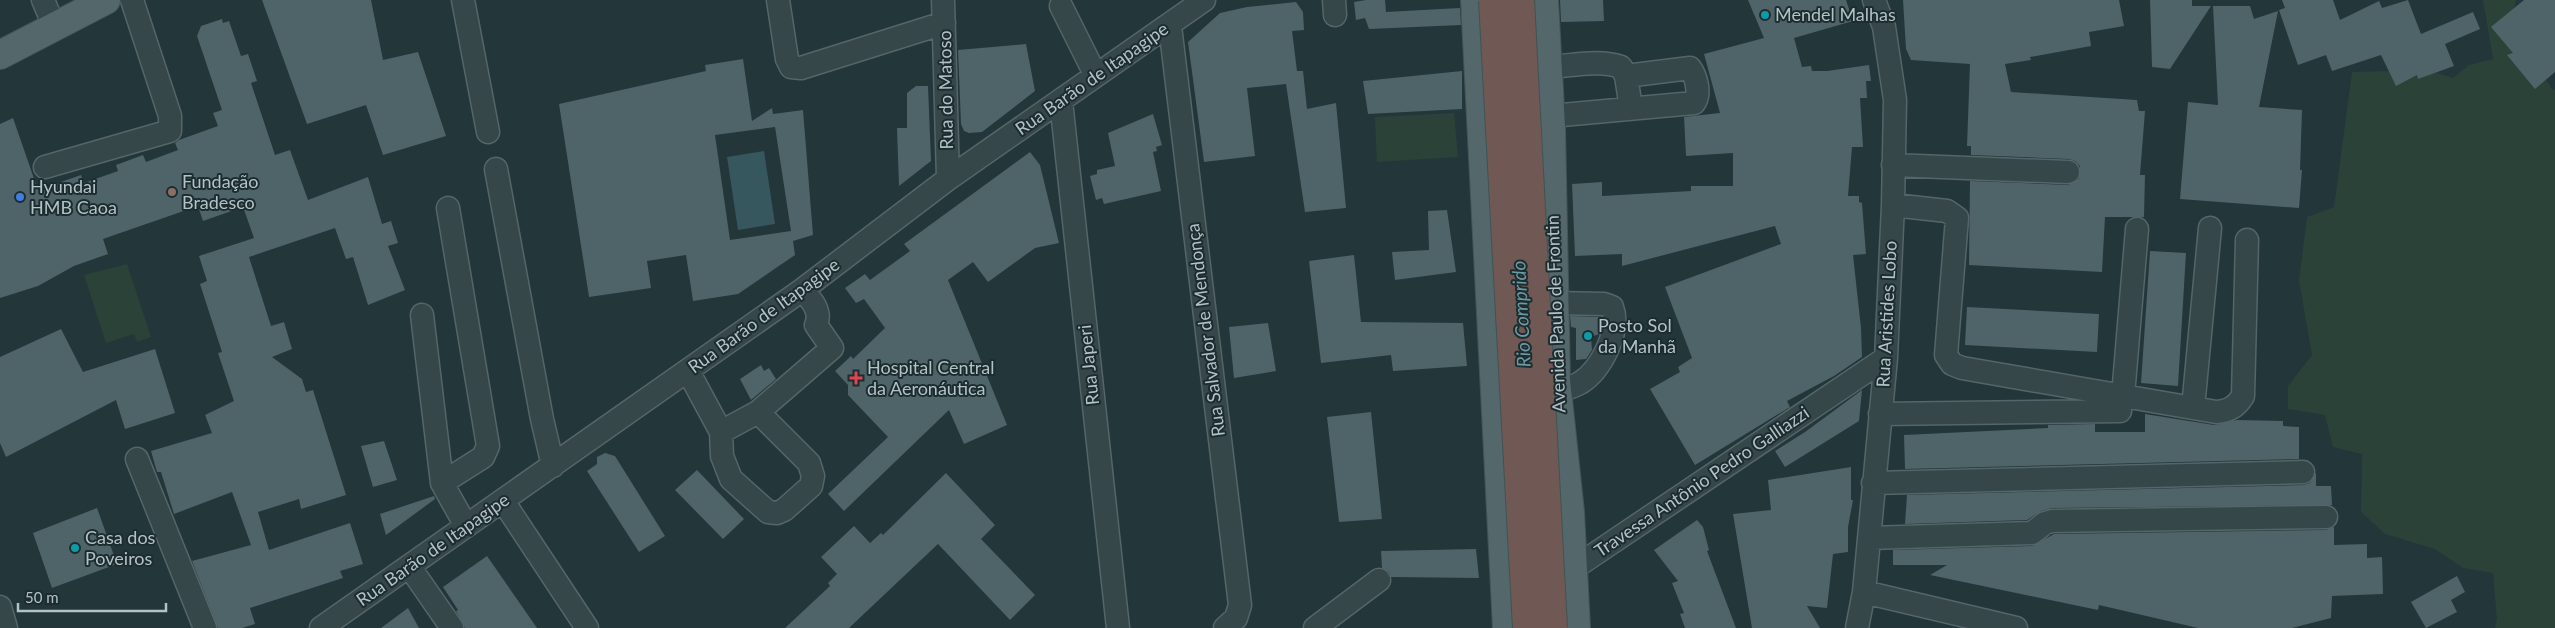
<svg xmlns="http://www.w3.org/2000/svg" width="2555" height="628" viewBox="0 0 2555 628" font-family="Lato,sans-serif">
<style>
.green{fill:#2b4238}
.water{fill:#36575e}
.building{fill:#4e6468;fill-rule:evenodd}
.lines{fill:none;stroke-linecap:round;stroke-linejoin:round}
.minor-casing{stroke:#556568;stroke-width:25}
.major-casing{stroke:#435356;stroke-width:30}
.minor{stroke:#36474a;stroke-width:22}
.major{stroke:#54676a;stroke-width:28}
.highway-bridge-casing{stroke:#425255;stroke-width:30;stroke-linecap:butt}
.highway-bridge{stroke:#705954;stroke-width:28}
.culture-dot{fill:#0f9aa8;stroke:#1c2c2f;stroke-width:2}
.education-dot{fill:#8d6e63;stroke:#1c2c2f;stroke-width:2}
.shop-dot{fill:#3f7fe0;stroke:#1c2c2f;stroke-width:2}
.health-dot{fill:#e0444e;stroke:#1c2c2f;stroke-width:2}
.labels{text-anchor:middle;stroke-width:4;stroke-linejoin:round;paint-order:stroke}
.poi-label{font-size:18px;fill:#b2c2c6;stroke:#1c2c2f;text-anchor:start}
.street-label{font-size:18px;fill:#b2c2c6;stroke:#1c2c2f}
.water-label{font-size:19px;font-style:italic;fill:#6c9ba4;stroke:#1c2c2f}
</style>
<rect width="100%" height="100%" fill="#23363a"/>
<path class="green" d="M2483 0H2516C2508 25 2539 68 2552 89L2555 90V628H2495L2497 620 2493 573 2463 568 2435 549 2385 534 2361 512 2362 454 2333 447 2325 415 2288 409V386L2312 355 2299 280 2307 217 2334 207 2352 72 2427 70 2453 78 2469 65 2493 59Z
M1454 113 1458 157 1377 162 1375 117Z
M127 264 151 337 137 342 134 334 106 343 84 275Z"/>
<path class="water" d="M764 151 775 224 738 230 727 157Z"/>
<path class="building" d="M262 0H371L383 60 418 52 446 136 383 155 366 105 307 124Z
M1366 0H1385L1386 12 1460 8 1461 25 1369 29 1365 18 1356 20 1354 2Z
M1560 0H1603L1604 21 1561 22Z
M1748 0H1846L1853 21 1794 38 1802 67 1811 66 1812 71H1827L1869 65 1871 81H1866L1867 98H1860L1863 147H1852L1848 196H1859V202L1862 203 1866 254 1853 255 1861 328 1862 357 1834 376 1787 401 1790 407 1695 465 1650 389 1680 372 1678 367 1692 358 1665 287 1781 244 1775 226 1622 266V254L1575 256 1572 184 1602 182V196L1691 191V186H1733V153L1686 156 1684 117 1720 113 1704 54 1764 38Z
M1903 0H2119L2124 26 2089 32 2091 46 2030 57 2031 60 2005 64 2011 92 2137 100 2139 111H2145L2140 175H2145L2144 217H2105L2102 272 1969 265 1970 181 2068 185 2079 179 2080 166 2075 161 2069 159 1971 155V146H1967L1970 64 1911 60 1906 49Z
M2150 0H2192V6H2211L2170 69 2152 67Z
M2282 0H2333L2340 20 2379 1 2382 8 2408 0 2421 34 2473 12 2480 29 2445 44 2454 66 2418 79 2417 75 2396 86 2381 55 2332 71 2326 55 2298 65 2279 10 2285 8Z
M2524 0H2555V72L2535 89 2507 55 2513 53 2491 27Z
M1296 2 1303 12 1304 30 1292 31 1297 71H1303L1307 109 1336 103 1346 208 1305 212 1286 84 1247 88 1255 156 1204 162 1188 42 1220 13 1247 7Z
M2213 6H2250L2254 19 2278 11 2259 107 2302 110 2300 170H2302L2299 208 2180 199 2188 102 2218 105Z
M222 19 223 23 229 21 241 56 248 54 257 81 251 83 275 155 290 150 308 200 368 177 382 224 391 221 398 243 388 246 405 290 368 305 353 257 346 259 335 228 249 257 271 326 284 322 292 349 272 357 302 379 306 392 313 390 346 495 301 509 299 499 258 512 269 550 350 523 363 564 340 571 343 578 250 608 255 624 242 628H218L192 561 251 545 232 492 174 514 161 472H157L151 451 212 433 205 415 234 401 218 353 222 352 200 284 207 281 199 256 254 238 243 207 203 221 198 206 103 239 108 254 74 266 38 286 0 298V124L13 118 38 190 81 175 84 183 118 171 116 165 143 155 146 162 178 150 175 143 179 140 218 126 213 113 222 110 197 36 201 26Z
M1026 44 1035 91 982 132 969 133 964 131 961 124 958 50Z
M743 59 752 121 772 108 773 114 803 110 813 235 793 241 795 255 738 294 693 301 686 255 647 261 651 288 589 297 559 104 706 71 705 65ZM775 127 791 231 730 240 715 135Z
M1462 71V109L1368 114 1363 81Z
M916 86H928L931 161 899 186 897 128H907V93Z
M1153 114 1162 145 1156 147 1157 151 1153 152 1161 191 1104 204 1102 198 1096 200 1090 176 1097 174V170L1115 166 1108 133Z
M1030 152 1040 165 1059 243 1035 248 988 282 973 262 948 280 1007 425 964 444 949 410 844 511 828 494 888 437 848 395V385L835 371 851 356 853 359 885 328 864 299 856 303 845 288 865 274 870 280 910 251 904 244Z
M1447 210 1456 272 1395 280 1392 252 1429 250 1428 211Z
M2150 251 2186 253 2178 386 2141 383Z
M1354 255 1361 322 1463 323 1467 366 1393 371 1391 355 1321 363 1309 261Z
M1967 307 2099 314 2097 352 1965 345Z
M1570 316 1601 317 1599 334 1591 337 1592 350 1586 359 1576 360V328L1571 327Z
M1268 323 1276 371 1234 378 1229 327Z
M61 329 83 372 155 349 175 413 125 429 116 400 6 457 0 443V357Z
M761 365 764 371 769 368 776 379 751 400 740 379Z
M1862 390 1859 421 1785 467 1775 451 1805 432Z
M1371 412 1382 519 1339 522 1327 417Z
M2145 414 2214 425 2237 420 2283 421V426L2299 427V459L1905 469 1904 435 2048 428V425L2095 424V432H2145Z
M384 441 397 480 373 487 361 446Z
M605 453 615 456 665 536 639 552 587 471 597 464V457Z
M1851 467V500H1853L1848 527V552L1833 554 1827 608 1807 606 1820 628H1752L1733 514 1771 510 1768 480Z
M697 470 744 519 723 539 675 490Z
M946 473 995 525 981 539 1035 595 1010 620 938 544 849 628H785L830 586 828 583 837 574 821 557 854 526 870 543 881 533 883 535Z
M2316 473V486H2331L2332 505 2052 508 2041 511 2027 520 1905 524 1907 495 2303 485 2310 483Z
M434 496 435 499 386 535 380 514Z
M97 508 117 564 52 588 33 533Z
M1697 520 1703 527 1709 550 1707 551 1736 628H1685L1680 614 1684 613 1672 583 1678 581 1654 550Z
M2334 527V545L2367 544V558L2382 557 2383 594 2332 596 2331 618 2292 628H2198L2099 605 2098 610 1930 575 1947 565H1893V550L2032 546 2054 534 2326 530Z
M1476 549 1479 578 1391 577 1389 572 1382 568 1381 551Z
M487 556 537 628H465L456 611 458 610 443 587Z
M2457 576 2465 592 2451 600 2457 612 2426 628 2411 602Z
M408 608 419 628H381Z"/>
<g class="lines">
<defs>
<path id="minor" d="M43 0 54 26
M463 0 488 132
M778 0 787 59 791 67 801 68 944 23
M943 0 948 179
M1334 0 1335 15
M1061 6 1095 74
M1170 26 1240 605 1236 618 1225 628
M1548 67C1570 66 1600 59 1621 67L1626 76 1631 108
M1061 101 1118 628
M1551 116 1694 103C1701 94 1696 76 1690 68L1626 76
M1893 165 2068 172
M45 167 170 131V116L132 0
M496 169 542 419 553 466
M1893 205 1947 211 1957 218 1946 355 1952 364 1962 368 2216 412C2229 411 2236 407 2243 396L2247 240
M1553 303 1604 304 1612 307C1621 331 1601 370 1580 383 1573 387 1564 389 1557 392
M422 315 442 483 466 526
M688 371 721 432 722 456 731 479 768 512 777 513 784 510 811 486 813 476 809 463 758 412
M2123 396 2137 229
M2193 408 2210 228
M1880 414 2120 411
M721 432 758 412 832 348 816 325C822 311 811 299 802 290
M137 459 205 628
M442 483 483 457 488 446 448 208
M1873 483 2303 472
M503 501 587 628
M1869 538 2032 533 2045 523 2052 521 2326 517
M409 566 452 628
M1559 569 1574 568 1886 358
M1864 592 2016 628
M0 607 6 628
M321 628 802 290 948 179 1204 0
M1315 628 1379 580
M1857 628 1864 592 1886 358 1893 205 1895 100 1884 27 1874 0"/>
<path id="major" d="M1475 0 1507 628
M1544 0 1551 127 1556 381 1570 512 1576 628
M0 55 106 0"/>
</defs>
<use href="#minor" class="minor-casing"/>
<use href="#major" class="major-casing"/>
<use href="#minor" class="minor"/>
<use href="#major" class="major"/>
<defs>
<path id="highway-bridge" d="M1493 0 1527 628
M1520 0 1553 628"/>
</defs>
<use href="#highway-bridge" class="highway-bridge-casing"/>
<use href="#highway-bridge" class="highway-bridge"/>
</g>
<g class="culture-dot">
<circle cx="1765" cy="15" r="5"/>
<circle cx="1588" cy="336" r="5"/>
<circle cx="75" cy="548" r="5"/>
</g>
<circle class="education-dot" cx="172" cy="192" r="5"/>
<circle class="shop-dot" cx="20" cy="197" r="5"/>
<path class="health-dot" d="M853.5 370.5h5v5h5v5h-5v5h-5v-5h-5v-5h5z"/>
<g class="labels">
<g class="poi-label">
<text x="1775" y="21">Mendel Malhas</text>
<text x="182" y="188">Fundação<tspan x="182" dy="21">Bradesco</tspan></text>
<text x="30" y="193">Hyundai<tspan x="30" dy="21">HMB Caoa</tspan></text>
<text x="1598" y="332">Posto Sol<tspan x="1598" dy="21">da Manhã</tspan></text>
<text x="867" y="374">Hospital Central<tspan x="867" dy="21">da Aeronáutica</tspan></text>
<text x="85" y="544">Casa dos<tspan x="85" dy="21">Poveiros</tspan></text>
</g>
<g class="street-label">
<text transform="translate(1092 79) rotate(-35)" y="6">Rua Barão de Itapagipe</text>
<text transform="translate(946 90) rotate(-91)" y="6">Rua do Matoso</text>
<text transform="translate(1556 314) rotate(-92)" y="6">Avenida Paulo de Frontin</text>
<text transform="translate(1887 314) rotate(-87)" y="6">Rua Aristides Lobo</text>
<text transform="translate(764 316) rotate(-36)" y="6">Rua Barão de Itapagipe</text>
<text transform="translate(1206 330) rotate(-97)" y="6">Rua Salvador de Mendonça</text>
<text transform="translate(1089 365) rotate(-96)" y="6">Rua Japeri</text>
<text transform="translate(1702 482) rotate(-34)" y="6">Travessa Antônio Pedro Galliazzi</text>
<text transform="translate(433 550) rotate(-35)" y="6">Rua Barão de Itapagipe</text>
</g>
<g class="water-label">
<text transform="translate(1521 314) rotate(-93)" y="7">Rio Comprido</text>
</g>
</g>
<path d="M18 603v8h148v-8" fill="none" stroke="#b2c2c6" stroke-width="2.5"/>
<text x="25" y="603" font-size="15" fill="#b2c2c6" stroke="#1c2c2f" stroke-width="4" paint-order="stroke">50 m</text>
</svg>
